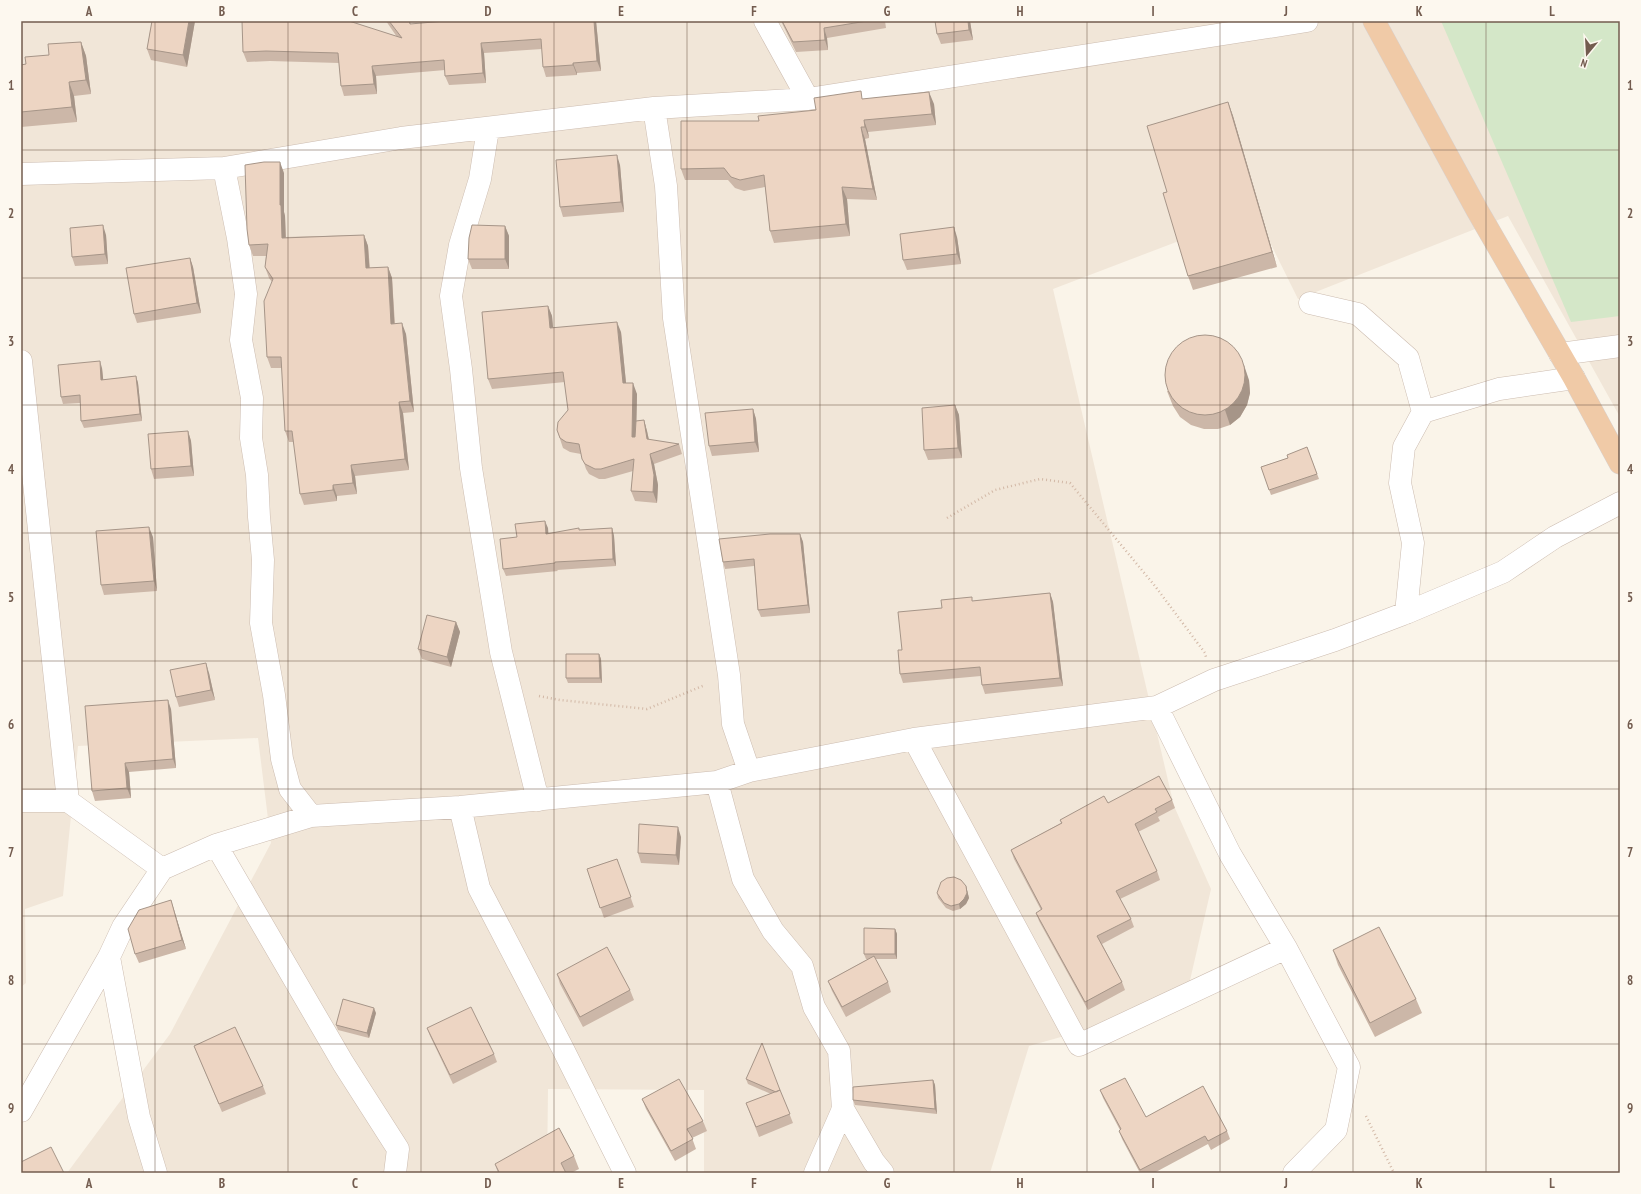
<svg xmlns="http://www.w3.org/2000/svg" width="1641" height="1194" viewBox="0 0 1641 1194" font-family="'PT Sans Narrow',sans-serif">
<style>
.residential{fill:#f1e6d8}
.green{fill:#d4e7c8}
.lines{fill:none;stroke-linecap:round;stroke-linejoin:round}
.minor-casing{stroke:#ccbcb0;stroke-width:23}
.trunk-casing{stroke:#d8d1ce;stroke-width:23}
.path{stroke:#d2b8a6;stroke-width:2.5;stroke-dasharray:1 3;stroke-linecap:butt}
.minor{stroke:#fff;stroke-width:22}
.trunk{stroke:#f0caa7;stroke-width:22}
.wall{fill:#ccb7a8}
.shaded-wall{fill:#a69588}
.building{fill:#edd5c3;stroke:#a69588}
.grid{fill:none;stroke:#735c4f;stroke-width:1;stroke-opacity:0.55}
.neatline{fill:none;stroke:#735c4f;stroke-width:1.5}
.grid-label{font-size:13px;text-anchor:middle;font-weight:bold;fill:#735c4f}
</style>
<rect width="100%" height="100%" fill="#faf4e9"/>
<path class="residential" d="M21 21H1620V417L1508 216 1298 299 1255 212 1053 289 1174 806 1211 889 1185 1002 1029 1046 990 1173H704V1090L548 1089 547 1173H67L170 1034 271 843 258 738 78 746 63 896 25 909 26 983 21 987Z"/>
<path class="green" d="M1441 21H1620V316L1571 322Z"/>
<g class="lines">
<defs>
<path id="minor" d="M808 99 1307 21
M488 129 480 179 460 245 451 296 461 369 471 468 501 652 538 800
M224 168 238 238 246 294 241 340 252 398 251 438 257 475 259 517 263 560 261 623 274 695 282 759 290 789 311 816
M21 174 224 168 401 138 654 108
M1310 303 1358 314 1408 358 1423 412
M1560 354 1620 346
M21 361 68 801 162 869
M1406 613 1413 543 1400 483 1404 447 1423 412 1499 389 1574 378
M1157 707 1230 854 1286 948 1349 1067 1336 1130 1294 1173
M914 739 1079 1045 1286 948
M749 771 733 724 729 675 674 318 666 186 654 108 808 99 765 21
M717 782 743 879 773 931 802 966 814 1007 839 1051 843 1109 874 1162 883 1173
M21 801H68
M460 807 479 888 563 1049 625 1173
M216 845 343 1063 398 1149 395 1173
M109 957 139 1117 156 1173
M21 1111 109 957 123 927 162 869 216 845 311 816 460 807 717 782 749 771 914 739 1157 707 1214 680 1335 640 1406 613 1503 572 1555 537 1620 503
M815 1173 843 1109"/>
<path id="trunk" d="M1374 21 1477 210 1574 378 1620 463"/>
</defs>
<use href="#minor" class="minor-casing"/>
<use href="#trunk" class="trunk-casing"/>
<path class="path" d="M947 518 995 490 1040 479 1070 483 1155 586 1205 653 1206 657
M539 696 560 700 647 709 705 685
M1366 1116 1394 1173"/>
<use href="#minor" class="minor"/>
<use href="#trunk" class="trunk"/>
</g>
<path class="wall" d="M152 21H195L187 67 151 60 147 49Z
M386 21H410L411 24 596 21 601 71 577 73V75L546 77 543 67 542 49 484 53 486 83 449 85 445 76V70L376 76 377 94 344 96 341 86 339 63 270 61 247 62 243 52 397 37Z
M688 21H712V22H688Z
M781 21H885L886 28 827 38 828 50 796 52Z
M935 21H970L973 40 941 44 937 34Z
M81 42 86 56 91 94 74 96 77 122 21 127V65L26 64 49 55Z
M864 99 934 104 936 125 868 132 869 138 865 139 877 200 847 199 850 236 774 243 770 231 765 187 744 191 735 188 728 180H685L681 169 759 121 816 110Z
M1228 102 1233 116 1277 267 1193 290 1188 276 1167 192Z
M620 165 624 212 563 217 560 207Z
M284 173V212L285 216 286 237 364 235 368 246 370 268 388 267 392 278 395 324 406 334 414 412 403 413 409 470 355 476 357 494 337 496V501L304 505 300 494 294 442H289L285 431 282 368H271L267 357 272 282 269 278 265 267 266 256H253L249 245Z
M505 226 509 236V269H472L468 259Z
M106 235 108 264 75 266 72 257Z
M957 237 961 264 907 270 903 260Z
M190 258 193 267 201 313 137 323 134 314Z
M548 306 552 316 553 328 621 332 626 383 637 394 636 421 644 420 647 431 649 440 679 444 682 454 654 464 658 485 657 503 635 501 631 491 633 471 605 479H599L589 474 586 469 581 454 570 452 563 448 557 430 568 410 565 382 492 389 488 379Z
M102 368 103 380 136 376 138 383 142 421 84 428 81 421 80 403 63 404 61 397Z
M1249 380 1250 393 1247 405 1240 417 1230 425 1218 429H1204L1191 425 1180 417 1173 406 1167 391Z
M955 405 959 415 962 458 928 460 924 450Z
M753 409 756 419 759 452 712 456 709 446Z
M188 431 191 441 194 476 154 479 151 469Z
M1307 447 1319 479 1271 495 1261 467 1288 458Z
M548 528V534L580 530 612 528 614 536 616 566 557 570 558 571 506 576 503 569 517 537Z
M800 534 803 542 810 613 761 617 758 610 754 566 725 569 723 562Z
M153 537 157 591 104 595 101 585Z
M1050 593 1053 602 1063 686 985 694 982 685 981 676 903 683 900 674 902 650 973 601Z
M456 622 460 632 451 667 422 659 418 649Z
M599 654 601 659 602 683H568L566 678Z
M209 673 215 700 179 707 176 697Z
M171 709 176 768 129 772 131 798 95 801 92 791Z
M1172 800 1175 808 1158 817 1160 821 1138 832 1157 871 1160 880 1120 899 1131 919 1134 927 1102 944 1122 982 1125 990 1088 1010 1039 921 1036 913 1041 910 1014 859 1011 850 1061 823 1060 820 1108 803Z
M681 837 679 865 641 863 638 853Z
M617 859 634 907 604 918 587 869Z
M966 886 969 898 966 904 960 909 953 911 946 908 938 898 937 893Z
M171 900 186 949 139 963 135 954Z
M895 929 897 934V959H875L888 982 891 992 846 1017 832 991 828 981 868 959H866L864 954Z
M1333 950 1416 999 1422 1013 1375 1037 1338 965Z
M557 974 630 990 634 1000 583 1027 560 984Z
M376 1013 369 1038 338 1030 336 1025Z
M427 1028 494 1054 497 1062 453 1084 430 1036Z
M194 1046 263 1086 266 1094 222 1112Z
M746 1079 780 1090 793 1123 759 1137 746 1103 771 1094 748 1084Z
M933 1080 935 1085 937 1114 855 1105 853 1100Z
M1100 1090 1146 1117 1227 1131 1230 1139 1211 1150 1208 1144 1154 1173H1140L1122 1139 1119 1131 1120 1130 1103 1098Z
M642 1099 703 1121 707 1131 692 1138 696 1149 675 1161 646 1109Z
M574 1156 579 1169 571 1173H498L495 1164Z"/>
<path class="shaded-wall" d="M189 21H195L187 67 183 55Z
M594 21H596L601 71 597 61Z
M968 21H970L973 40 969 30Z
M824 28 827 38 828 50 825 40Z
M81 42 86 56 91 94 86 80Z
M481 43 484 53 486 83 483 73Z
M573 63 577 73V75L573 65Z
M372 66 376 76 377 94 374 84Z
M69 82 74 96 77 122 72 107Z
M929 92 934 104 936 125 932 114Z
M1228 102 1233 116 1277 267 1272 252Z
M864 120 868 132 869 138 865 127Z
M861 127 865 139 877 200 873 189Z
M617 155 620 165 624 212 621 202Z
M280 162 284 173V212L285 216 286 249 282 238 280 205Z
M842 187 847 199 850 236 846 224Z
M103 225 106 235 108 264 105 254Z
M505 226 509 236V269L505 259Z
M954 227 957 237 961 264 957 254Z
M364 235 368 246 370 279 366 268Z
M190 258 193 267 201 313 197 303Z
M388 267 392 278 395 335 391 324Z
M548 306 552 316 554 338 550 328Z
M617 322 621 332 627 393 623 383Z
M402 323 406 334 414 412 410 401Z
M100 361 102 368 104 387 101 380Z
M1244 365 1249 380 1250 393 1247 405 1240 417 1230 425 1225 410Z
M136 376 138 383 142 421 140 414Z
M633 383 637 394 636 447 632 437Z
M399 402 403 413 409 470 405 459Z
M955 405 959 415 962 458 958 448Z
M753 409 756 419 759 452 755 442Z
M644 420 647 431 651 450 647 439Z
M188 431 191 441 194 476 191 466Z
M650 454 654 464 658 485 657 503 653 492Z
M351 465 355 476 357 494 353 483Z
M333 485 337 496V501L333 490Z
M545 521 548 528 549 542 546 534Z
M149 527 153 537 157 591 154 581Z
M612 528 614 536 616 566 613 559Z
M800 534 803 542 810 613 808 605Z
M1050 593 1053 602 1063 686 1060 678Z
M456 622 460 632 451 667 447 657Z
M599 654 601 659 602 683 600 678Z
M206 663 209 673 215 700 211 690Z
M168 700 171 709 176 768 173 759Z
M125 763 129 772 131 798 127 788Z
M678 827 681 837 679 865 676 855Z
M966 886 969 898 966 904 960 909 959 904Z
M171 900 174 910 186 949 182 940Z
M895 929 897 934V959L895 954Z
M374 1008 376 1013 369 1038 367 1033Z
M933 1080 935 1085 937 1114 935 1109Z"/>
<path class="building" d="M152 21H189L183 55 147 49Z
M242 21H349L402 38 389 21H409L410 24 445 21H594L597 61 573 63V65L543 67 541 39 481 43 483 73 445 76 444 60 372 66 374 84 341 86 338 53 266 51 243 52Z
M782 21H867L824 28 825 40 793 42Z
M935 21H968L969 30 937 34Z
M81 42 86 80 69 82 72 107 21 112V65L26 64 25 57 49 55 48 44Z
M861 91 862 99 929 92 932 114 864 120 865 127H861L873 189 842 187 846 224 770 231 764 175 740 180 731 177 724 168 681 169V121H759L758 116 816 110 814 98Z
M1228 102 1272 252 1188 276 1163 193 1167 192 1147 126Z
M617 155 621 202 560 207 556 160Z
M264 162H280V205H281L282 238 364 235 366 268 388 267 391 324 402 323 410 401 399 402 405 459 351 465 353 483 333 485V490L300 494 292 431H285L281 357H267L264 301 273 279 265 267 268 244 249 245 247 229 245 165Z
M103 225 105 254 72 257 70 228Z
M472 225 505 226V259H468L469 238Z
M954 227 957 254 903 260 900 234Z
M190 258 197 303 134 314 126 268Z
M548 306 550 328 617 322 623 383H633L632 437H635L636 421 644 420 647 439 679 444 650 454 654 475 653 492 631 491 634 459 601 469H595L585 464 582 459 579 444 566 442 560 438 557 430 558 422 568 410 563 372 488 379 482 312Z
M1165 375a40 40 0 1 1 80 0a40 40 0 1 1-80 0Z
M100 361 101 380 136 376 140 414 81 421 80 395 61 397 58 365Z
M955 405 958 448 924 450 922 408Z
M753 409 755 442 709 446 705 413Z
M188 431 191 466 151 469 148 434Z
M1307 447 1317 474 1269 490 1261 467 1288 458 1287 455Z
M545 521 546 534 579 528V530L612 528 613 559 555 562V563L503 569 500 539 517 537 515 524Z
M149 527 154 581 101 585 96 531Z
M770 534H800L808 605 758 610 754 559 723 562 719 539Z
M1050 593 1060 678 982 685 980 667 900 674 898 650H902L898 612 942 608 941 600 972 597V601Z
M427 615 456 622 447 657 418 649Z
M566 654H599L600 678H566Z
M206 663 211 690 176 697 170 670Z
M168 700 173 759 125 763 127 788 92 791 85 706Z
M1159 776 1172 800 1155 809 1157 812 1135 824 1157 871 1116 891 1131 919 1097 936 1122 982 1085 1002 1036 913 1042 909 1011 850 1062 823 1060 820 1104 796 1108 803Z
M639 824 678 827 676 855 638 853Z
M617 859 631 897 600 908 587 869Z
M954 877 961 880 966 886 967 893 964 899 959 904 951 906 944 903 937 893 941 882 947 878Z
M171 900 182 940 135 954 128 929 139 910Z
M1379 927 1416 999 1370 1023 1333 950Z
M864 928 895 929V954H864Z
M607 947 630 990 580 1017 557 974Z
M874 956 888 982 842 1007 828 981Z
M343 999 374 1008 367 1033 336 1025Z
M471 1007 494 1054 450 1075 427 1028Z
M235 1027 263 1086 219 1104 194 1046Z
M762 1043 780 1090 776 1092 746 1079Z
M1125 1078 1146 1117 1203 1086 1227 1131 1208 1141 1205 1136 1140 1170 1119 1131 1121 1129 1100 1090Z
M679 1079 703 1121 687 1129 693 1139 671 1151 642 1099Z
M933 1080 935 1109 853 1100V1087Z
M780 1090 790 1114 756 1127 746 1103Z
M559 1128 574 1156 561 1163 566 1173H498L499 1172 495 1164Z
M51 1147 64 1173H21V1162Z"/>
<path class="grid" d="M155 21V1173M288 21V1173M421 21V1173M554 21V1173M687 21V1173M820 21V1173M954 21V1173M1087 21V1173M1220 21V1173M1353 21V1173M1486 21V1173M21 150H1620M21 278H1620M21 405H1620M21 533H1620M21 661H1620M21 789H1620M21 916H1620M21 1044H1620"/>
<rect width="1641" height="1194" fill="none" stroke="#fdf8ef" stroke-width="44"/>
<g transform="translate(1587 54) rotate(198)" stroke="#fdf8ef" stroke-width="3" paint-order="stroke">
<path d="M0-3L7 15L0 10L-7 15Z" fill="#735c4f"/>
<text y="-6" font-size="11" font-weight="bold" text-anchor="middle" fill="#735c4f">N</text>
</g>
<rect x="22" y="22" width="1597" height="1150" class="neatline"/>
<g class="grid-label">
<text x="89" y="16">A</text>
<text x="222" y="16">B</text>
<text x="355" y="16">C</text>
<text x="488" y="16">D</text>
<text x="621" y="16">E</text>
<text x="754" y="16">F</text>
<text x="887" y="16">G</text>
<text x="1020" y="16">H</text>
<text x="1153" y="16">I</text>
<text x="1286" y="16">J</text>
<text x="1419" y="16">K</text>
<text x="1552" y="16">L</text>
<text x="11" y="90">1</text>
<text x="1630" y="90">1</text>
<text x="11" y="218">2</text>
<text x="1630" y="218">2</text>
<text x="11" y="346">3</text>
<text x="1630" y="346">3</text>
<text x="11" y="474">4</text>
<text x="1630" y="474">4</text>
<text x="11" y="602">5</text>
<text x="1630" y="602">5</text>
<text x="11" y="729">6</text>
<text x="1630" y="729">6</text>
<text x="11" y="857">7</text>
<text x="1630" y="857">7</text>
<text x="11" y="985">8</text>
<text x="1630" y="985">8</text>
<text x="11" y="1113">9</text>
<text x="1630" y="1113">9</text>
<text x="89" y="1188">A</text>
<text x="222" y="1188">B</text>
<text x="355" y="1188">C</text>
<text x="488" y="1188">D</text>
<text x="621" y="1188">E</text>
<text x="754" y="1188">F</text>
<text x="887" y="1188">G</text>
<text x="1020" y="1188">H</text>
<text x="1153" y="1188">I</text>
<text x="1286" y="1188">J</text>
<text x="1419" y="1188">K</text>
<text x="1552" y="1188">L</text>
</g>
</svg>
